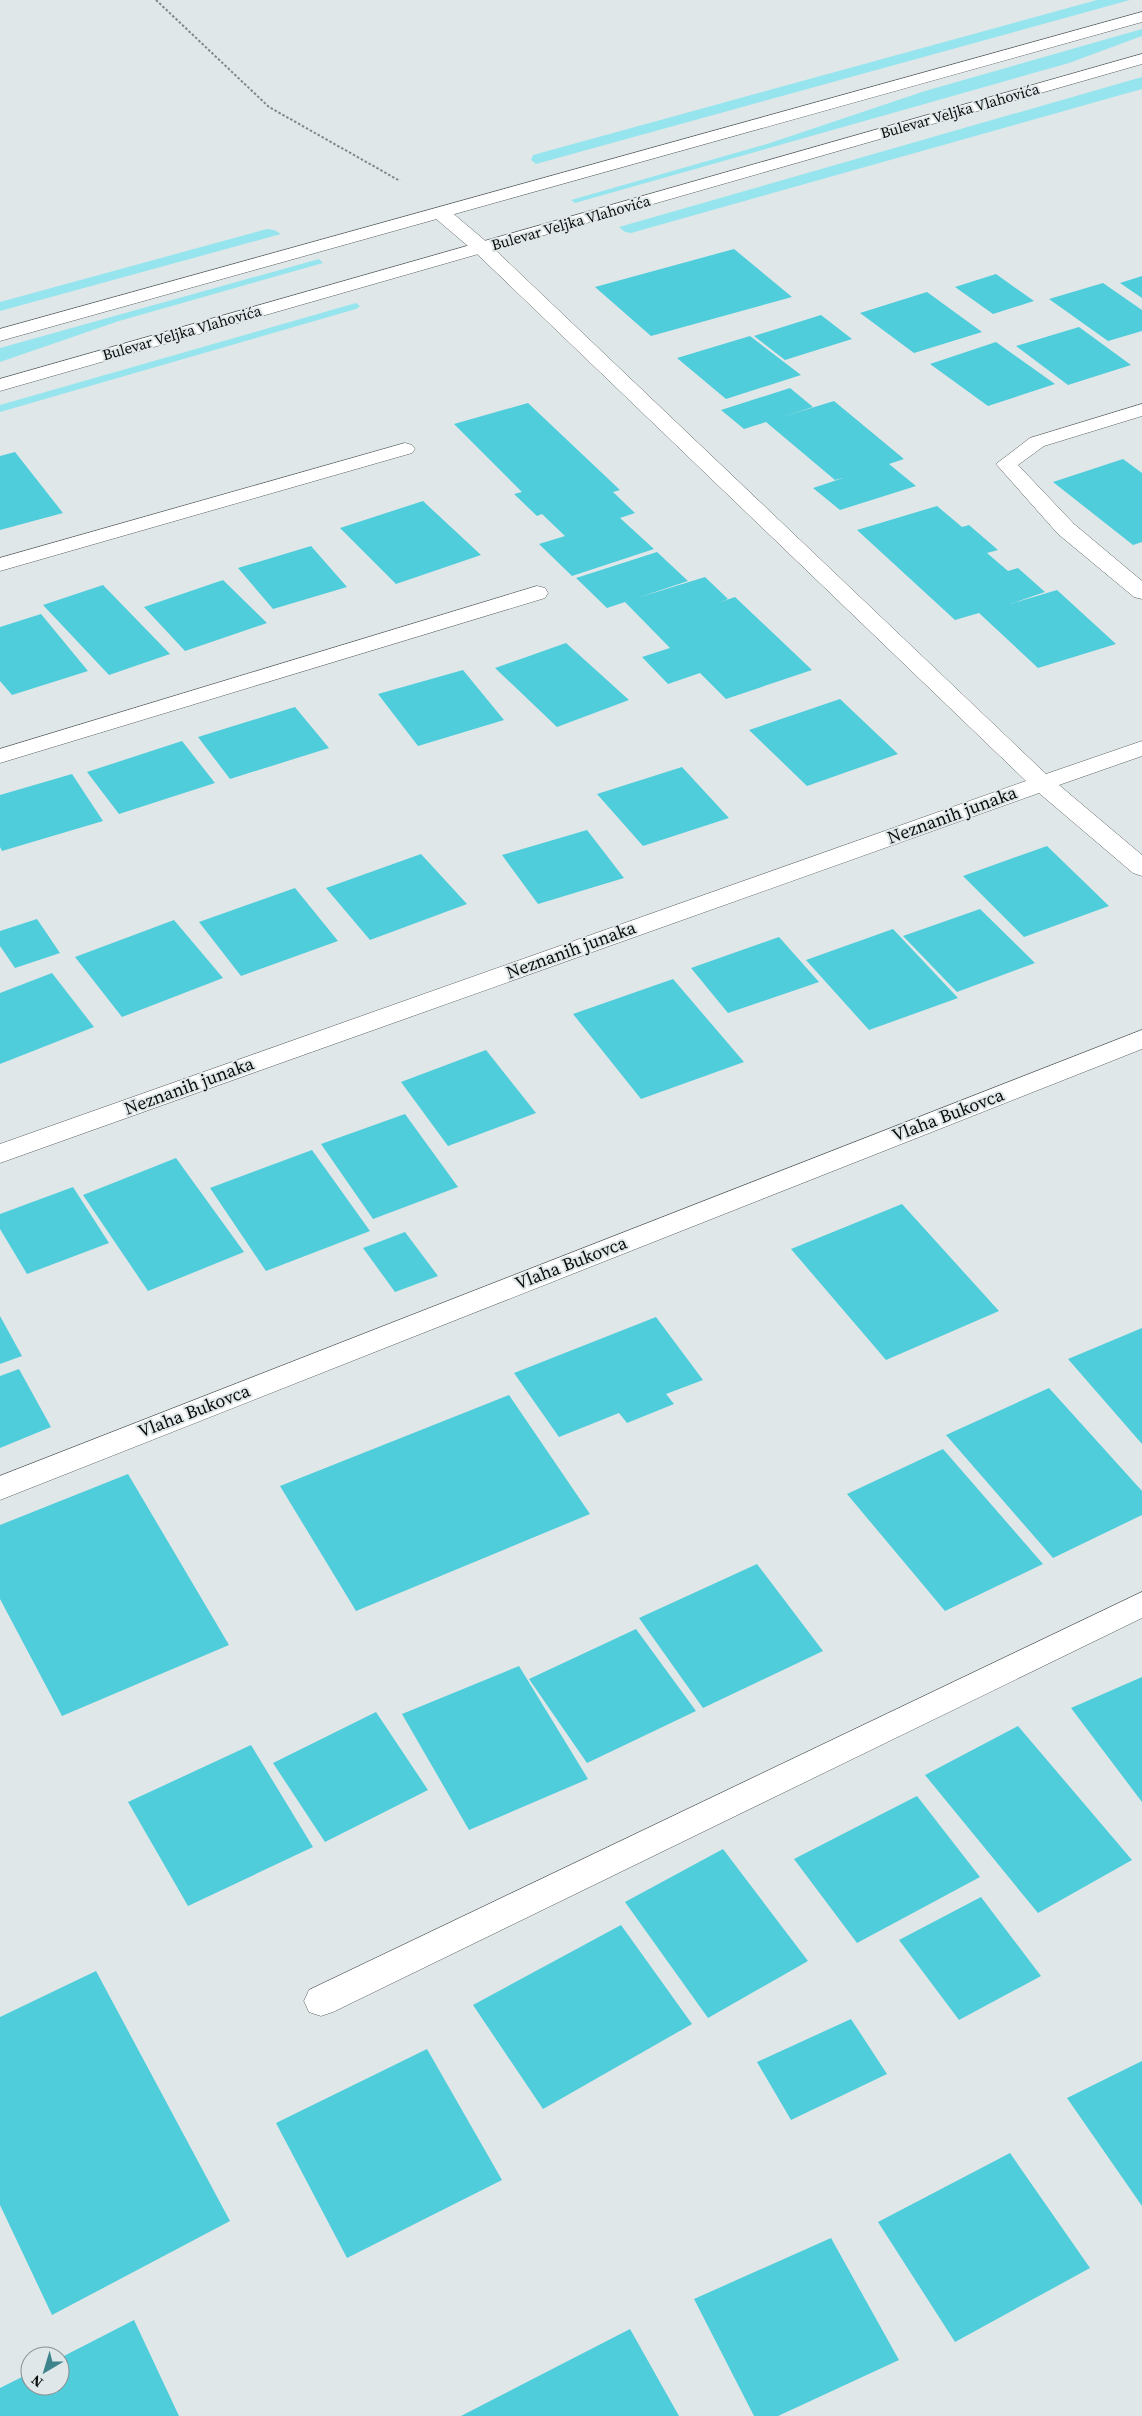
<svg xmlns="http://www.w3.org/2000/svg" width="1142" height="2416" viewBox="0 0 1142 2416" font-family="'Source Serif 4',serif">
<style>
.green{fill:#96e5ee}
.building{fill:#50cddb}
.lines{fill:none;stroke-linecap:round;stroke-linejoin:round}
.street-casing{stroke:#5c6263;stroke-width:1}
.secondary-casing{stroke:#5c6263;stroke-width:1}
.path{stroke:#818686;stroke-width:2;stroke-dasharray:2.5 2;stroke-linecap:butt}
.street{fill:#fff;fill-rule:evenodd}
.secondary{fill:#fff;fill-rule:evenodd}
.labels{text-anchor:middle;stroke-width:4;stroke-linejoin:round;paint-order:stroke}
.far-street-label{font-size:15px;fill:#0a0c0c;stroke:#e0e7e8}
.street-label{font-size:18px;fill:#0a0c0c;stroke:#e0e7e8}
</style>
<rect width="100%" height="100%" fill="#e0e7e8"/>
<path class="green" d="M1097 0H1130L536 164 531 160 533 155Z
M1142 29V36L1069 63 575 203 571 200 767 144 925 91Z
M1142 77V89L631 233 625 232 619 227Z
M267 229 274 230 281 234 0 311V302Z
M319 259 323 263 119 321 0 362V348Z
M356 303 360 306 356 309 0 412V405Z"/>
<path class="building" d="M734 249 792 297 651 336 595 287Z
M996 274 1034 301 993 314 955 287Z
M1142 276V298L1120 283Z
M1103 283 1142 310V331L1108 341 1049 299Z
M927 292 982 332 914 353 860 313Z
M821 315 852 339 785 360 754 336Z
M1079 327 1131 365 1068 385 1016 346Z
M750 336 801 375 726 399 677 358Z
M996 342 1055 384 988 406 930 364Z
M790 388 813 407 782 417 834 401 904 459 889 464 916 486 840 510 813 488 843 478 835 480 766 422 744 429 721 410Z
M528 403 620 490 613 492 635 513 620 518 654 549 572 576 539 544 565 536 542 514 537 516 514 494 522 492 454 424Z
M15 452 63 513 0 530V456Z
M1123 459 1142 473V542L1133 545 1053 482Z
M423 501 481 555 396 584 340 528Z
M937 506 962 527 969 525 998 550 987 553 1008 571 1018 568 1045 592 1010 604 1057 590 1116 644 1038 668 979 613 955 620 857 530Z
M311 546 347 587 273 609 238 568Z
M657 552 688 581 637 598 705 577 728 599 718 603 735 597 812 670 726 699 700 673 668 684 642 657 682 644 670 648 625 602 607 608 576 578Z
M223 580 267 623 185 651 144 607Z
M103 585 170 654 109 675 43 605Z
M41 614 88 671 12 695 0 681V627Z
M566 643 629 700 557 727 495 668Z
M463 670 504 720 418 746 378 694Z
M840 699 898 754 807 786 749 730Z
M295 707 329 748 230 779 198 737Z
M182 741 215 783 119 814 87 772Z
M682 767 729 818 643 846 597 794Z
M72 774 103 821 2 851 0 847V795Z
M587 830 624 878 538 904 502 855Z
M1047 846 1109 906 1024 937 963 876Z
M421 854 467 904 370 940 326 888Z
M295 888 338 941 241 976 199 922Z
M980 909 1035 963 957 992 903 936Z
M37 919 60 953 15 968 0 946V931Z
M174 920 223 978 122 1017 75 957Z
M893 929 958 998 869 1030 806 960Z
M779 937 819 982 728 1013 691 968Z
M52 973 94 1027 0 1064V993Z
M673 979 744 1062 641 1099 573 1014Z
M486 1050 536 1113 448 1146 401 1082Z
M405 1114 458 1187 373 1219 321 1144Z
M312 1150 370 1231 266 1271 210 1188Z
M176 1158 244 1252 148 1291 83 1195Z
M73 1187 109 1243 27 1274 0 1229V1214Z
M902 1204 999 1311 886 1360 791 1249Z
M405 1232 438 1276 395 1292 363 1248Z
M0 1316 22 1356 0 1364Z
M656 1317 703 1380 666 1394 674 1404 627 1423 619 1413 559 1437 514 1373Z
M1142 1328V1444L1068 1359Z
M19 1369 51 1427 0 1448V1376Z
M1049 1388 1142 1491V1515L1053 1558 946 1435Z
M509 1395 590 1514 356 1611 280 1486Z
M943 1449 1043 1564 945 1611 847 1494Z
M128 1474 229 1645 62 1716 0 1599V1525Z
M757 1564 823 1651 703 1708 639 1618Z
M636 1629 696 1711 587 1763 529 1679Z
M519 1666 588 1779 469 1830 402 1714Z
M1142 1677V1802L1071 1708Z
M376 1712 428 1790 325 1842 273 1763Z
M1018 1726 1132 1860 1038 1913 925 1775Z
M251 1745 313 1847 188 1906 128 1802Z
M917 1796 980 1877 857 1943 794 1859Z
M723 1849 808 1961 708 2018 625 1902Z
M981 1897 1041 1976 959 2020 899 1940Z
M621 1925 692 2024 543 2109 473 2005Z
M96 1971 230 2221 52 2315 0 2205V2017Z
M851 2019 887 2074 791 2120 757 2062Z
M427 2049 502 2180 347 2258 276 2123Z
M1142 2061V2206L1067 2098Z
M1010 2153 1090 2268 955 2342 878 2222Z
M831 2238 899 2360 778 2416H754L694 2299Z
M134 2320 179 2416H0V2388L30 2373V2386H60V2358Z
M630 2329 679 2416H461Z"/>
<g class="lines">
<defs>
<path id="street" d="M442 208 449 210 489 244 1046 774 1142 741V756L1059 785 1142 855V876L1133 873 1039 793 0 1163V1144L1026 781 475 252 435 218 433 214 435 210Z
M1142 404V416L1044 446 1018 465 1074 524 1142 581V599L1134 597 1058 534 996 464 1030 438Z
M405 443 412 445 415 449 412 453 0 571V558Z
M537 586 545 588 548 593 545 598 0 763V749Z
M1142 1030V1049L0 1500V1476Z
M1142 1592V1618L333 2012 321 2016 309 2012 304 2001 309 1990Z"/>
<path id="secondary" d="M1142 12V22L0 341V329Z
M1142 54V64L0 391V379Z"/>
</defs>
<use href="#street" class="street-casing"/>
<use href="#secondary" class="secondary-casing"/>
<path class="path" d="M156 0 269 107 400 181"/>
<use href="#street" class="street"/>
<use href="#secondary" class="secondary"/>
</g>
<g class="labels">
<g class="far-street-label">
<text transform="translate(960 111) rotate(-16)" y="5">Bulevar Veljka Vlahovića</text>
<text transform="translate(571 223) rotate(-16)" y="5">Bulevar Veljka Vlahovića</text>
<text transform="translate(182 333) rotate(-16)" y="5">Bulevar Veljka Vlahovića</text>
</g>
<g class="street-label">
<text transform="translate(952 815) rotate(-20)" y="6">Neznanih junaka</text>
<text transform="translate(571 950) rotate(-20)" y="6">Neznanih junaka</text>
<text transform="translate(189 1086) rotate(-20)" y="6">Neznanih junaka</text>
<text transform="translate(948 1115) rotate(-21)" y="6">Vlaha Bukovca</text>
<text transform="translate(571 1263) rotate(-21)" y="6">Vlaha Bukovca</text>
<text transform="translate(194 1411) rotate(-21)" y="6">Vlaha Bukovca</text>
</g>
</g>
<g transform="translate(45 2371) rotate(218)"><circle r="24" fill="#e0e7e8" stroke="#8a8f90"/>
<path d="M0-4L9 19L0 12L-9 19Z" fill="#3d848c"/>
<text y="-8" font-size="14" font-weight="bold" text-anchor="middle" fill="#0a0c0c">N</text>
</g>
</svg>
